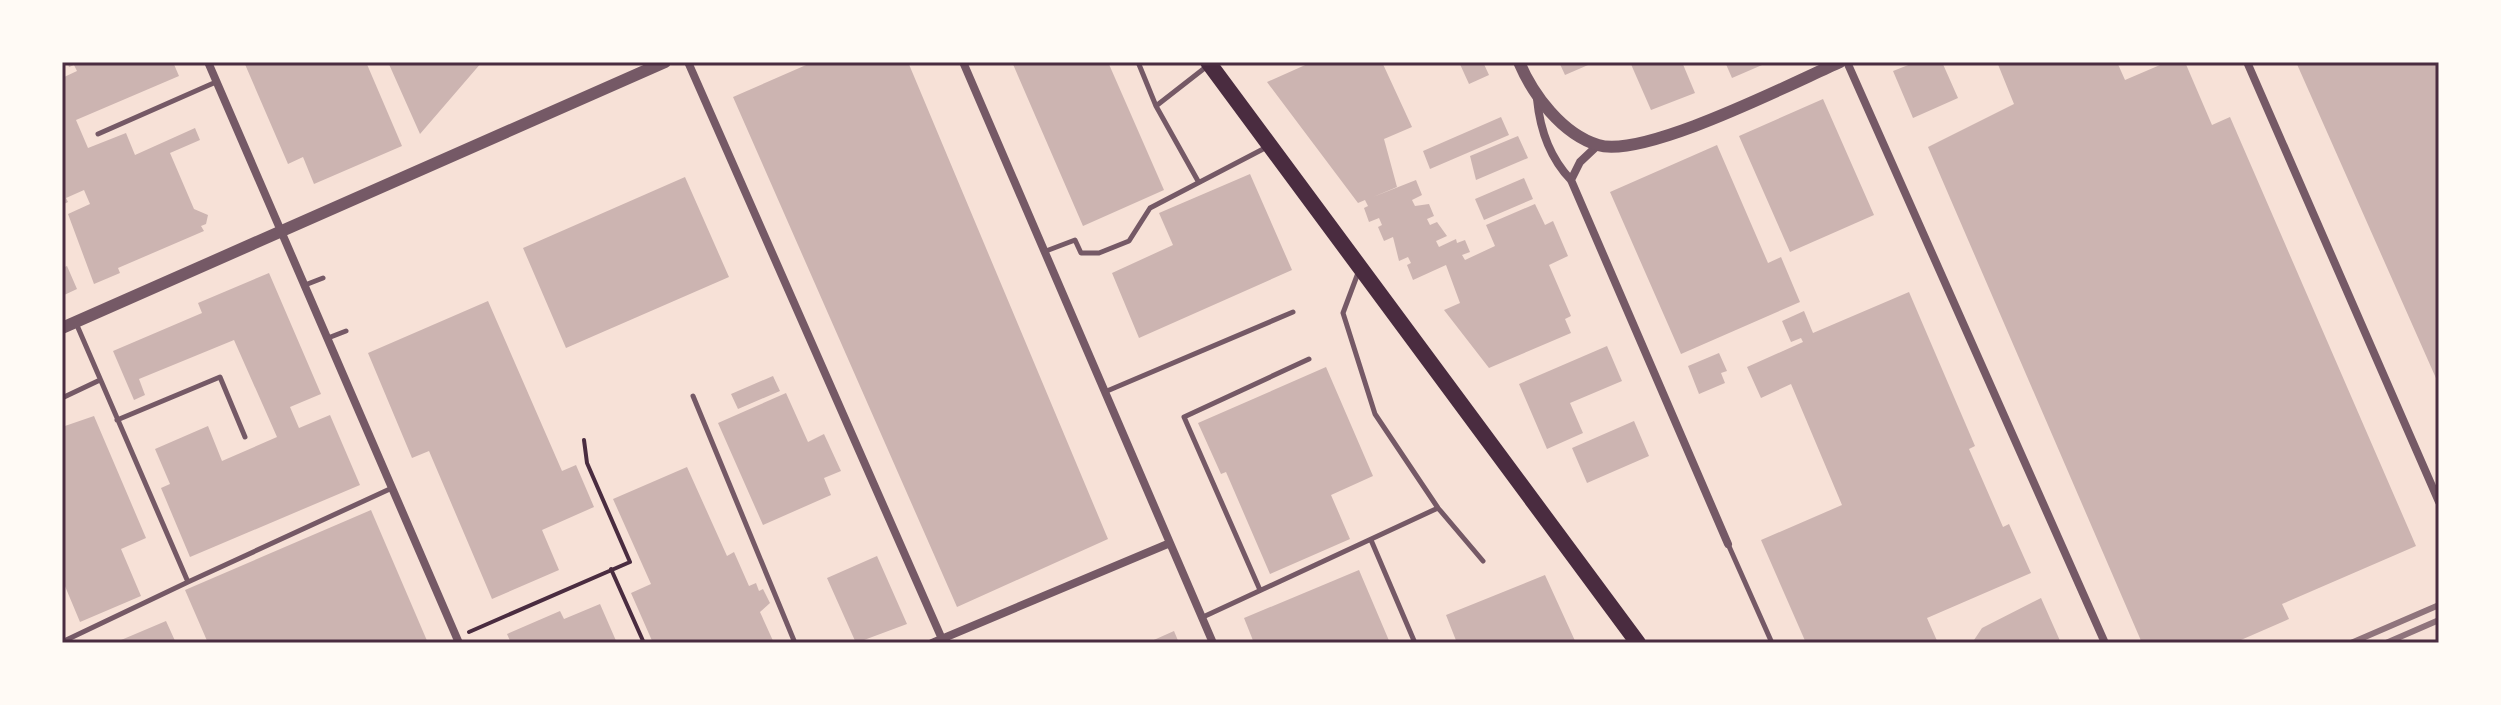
<svg xmlns="http://www.w3.org/2000/svg" width="2501" height="705" viewBox="0 0 2501 705" font-family="'Golos Text',sans-serif">
<style>
.building{fill:#ccb4b1}
.lines{fill:none;stroke-linecap:round;stroke-linejoin:round}
.path{stroke:#4a2c40;stroke-width:4}
.service{stroke:#755966;stroke-width:5}
.minor{stroke:#755966;stroke-width:8}
.tertiary{stroke:#755966;stroke-width:12}
.primary{stroke:#4a2c40;stroke-width:16}
.rail{stroke:#8f747c;stroke-width:6}
.neatline{fill:none;stroke:#4a2c40;stroke-width:3}
</style>
<rect width="100%" height="100%" fill="#f7e1d7"/>
<path class="building" d="M67 62H173L179 76 76 120 88 148 126 133 135 155 195 128 200 140 170 153 194 209 208 215 206 224 201 226 204 231 118 268 120 273 94 284 68 214 90 204 84 190 66 198 68 202 62 205V78L77 71 74 65 69 67Z
M244 62H366L402 146 314 184 303 157 288 164Z
M388 62H482L420 134Z
M813 62H908L1108 539 957 607 733 97Z
M1012 62H1108L1164 190 1083 226Z
M1312 62H1382L1412 127 1384 139 1397 187 1373 197 1416 180 1422 195 1412 200 1415 206 1429 204 1434 216 1427 219 1430 225 1437 222 1447 236 1436 241 1439 247 1456 239 1457 243 1465 240 1470 252 1462 255 1465 260 1495 246 1486 225 1535 204 1545 225 1553 221 1568 256 1549 265 1571 316 1565 319 1571 333 1489 368 1444 310 1460 303 1446 265 1413 280 1407 265 1411 263 1408 257 1399 261 1393 237 1384 241 1378 227 1382 225 1379 218 1369 222 1364 208 1368 206 1365 200 1358 203 1267 82Z
M1459 62H1483L1489 75 1469 84Z
M1559 62H1595L1565 75Z
M1630 62H1682L1695 93 1651 110Z
M1725 62H1769L1732 78Z
M1916 62H1942L1958 98 1913 118 1893 71Z
M1997 62H2117L2125 80 2167 62H2185L2212 125 2230 117 2416 546 2282 604 2289 619 2234 643H2142L1928 147 2014 104Z
M2296 62H2439V385Z
M1823 99 1874 215 1790 252 1739 136Z
M1501 117 1509 135 1430 169 1423 151Z
M1518 136 1528 158 1476 180 1470 156Z
M1717 145 1768 263 1781 257 1800 302 1681 354 1610 192Z
M1250 174 1292 270 1139 338 1112 273 1173 245 1159 213Z
M685 177 729 277 566 348 523 248Z
M1524 178 1533 199 1484 220 1475 199Z
M67 266 77 289 62 296V268Z
M269 273 321 394 290 407 299 428 330 415 360 485 190 557 161 488 170 484 155 449 208 426 222 461 277 437 234 340 139 379 145 395 134 400 113 351 202 313 198 303Z
M1909 292 1975 446 1969 449 2003 527 2009 524 2031 573 1927 618 1938 643H1806L1761 540 1842 505 1791 384 1761 398 1747 367 1803 342 1801 338 1791 342 1782 321 1804 311 1813 333Z
M488 301 562 471 576 465 594 507 542 530 559 570 492 599 429 451 412 458 368 353Z
M1607 346 1622 381 1570 403 1583 433 1547 449 1519 384Z
M1719 353 1727 371 1721 373 1725 383 1699 394 1688 366Z
M1326 367 1373 476 1331 495 1350 539 1270 574 1226 472 1221 474 1198 423Z
M773 376 780 391 738 409 731 394Z
M786 393 808 442 824 434 841 471 824 478 831 495 763 525 718 423Z
M94 416 146 538 121 549 141 596 80 622 62 579V427Z
M1634 421 1649 456 1587 483 1572 448Z
M687 467 727 556 734 552 749 586 756 583 759 591 763 589 770 603 760 612 774 643H653L631 593 651 584 613 499Z
M371 510 428 643H208L185 590Z
M877 556 907 624 856 643 827 578Z
M1359 570 1390 643H1254L1244 618Z
M1545 575 1576 643H1457L1446 615Z
M2041 598 2061 643H1972L1982 628Z
M600 604 617 643H511L507 634 560 611 564 619Z
M166 621 176 643H114Z
M1174 631 1179 643H1147Z"/>
<g class="lines">
<path class="path" d="M611 569 644 643
M469 632 630 562 587 463 584 440"/>
<path class="service" d="M1138 62 1156 106 1198 181
M1156 106 1206 67
M98 134 216 82
M1046 251 1075 240 1081 253H1099L1129 241 1150 208 1267 147
M1358 273 1343 313 1375 414 1438 508 1483 561
M305 285 323 278
M328 338 346 331
M1107 391 1293 312
M693 396 795 643
M62 398 100 380
M117 420 220 377 245 437
M1371 540 1415 643
M1728 544 1772 643
M188 582 392 488
M1260 590 1184 417 1309 359
M1203 617 1438 508
M62 642 188 582 76 323"/>
<path class="minor" d="M208 62 459 643
M688 62 942 639
M963 62 1213 643
M1847 62 2105 643
M2247 62 2439 502
M1537 99C1540 130 1549 157 1571 180L1728 544
M1571 180 1580 162 1598 145
M932 643 1170 543"/>
<path class="tertiary" d="M1519 62C1533 95 1562 134 1598 145 1644 159 1792 83 1840 62
M62 328 665 62"/>
<path class="primary" d="M1208 62 1638 643"/>
<path class="rail" d="M2351 643 2439 605
M2386 643 2439 620"/>
</g>
<rect width="2501" height="705" fill="none" stroke="#fffaf5" stroke-width="128"/>
<rect x="64" y="64" width="2373" height="577" class="neatline"/>
</svg>
